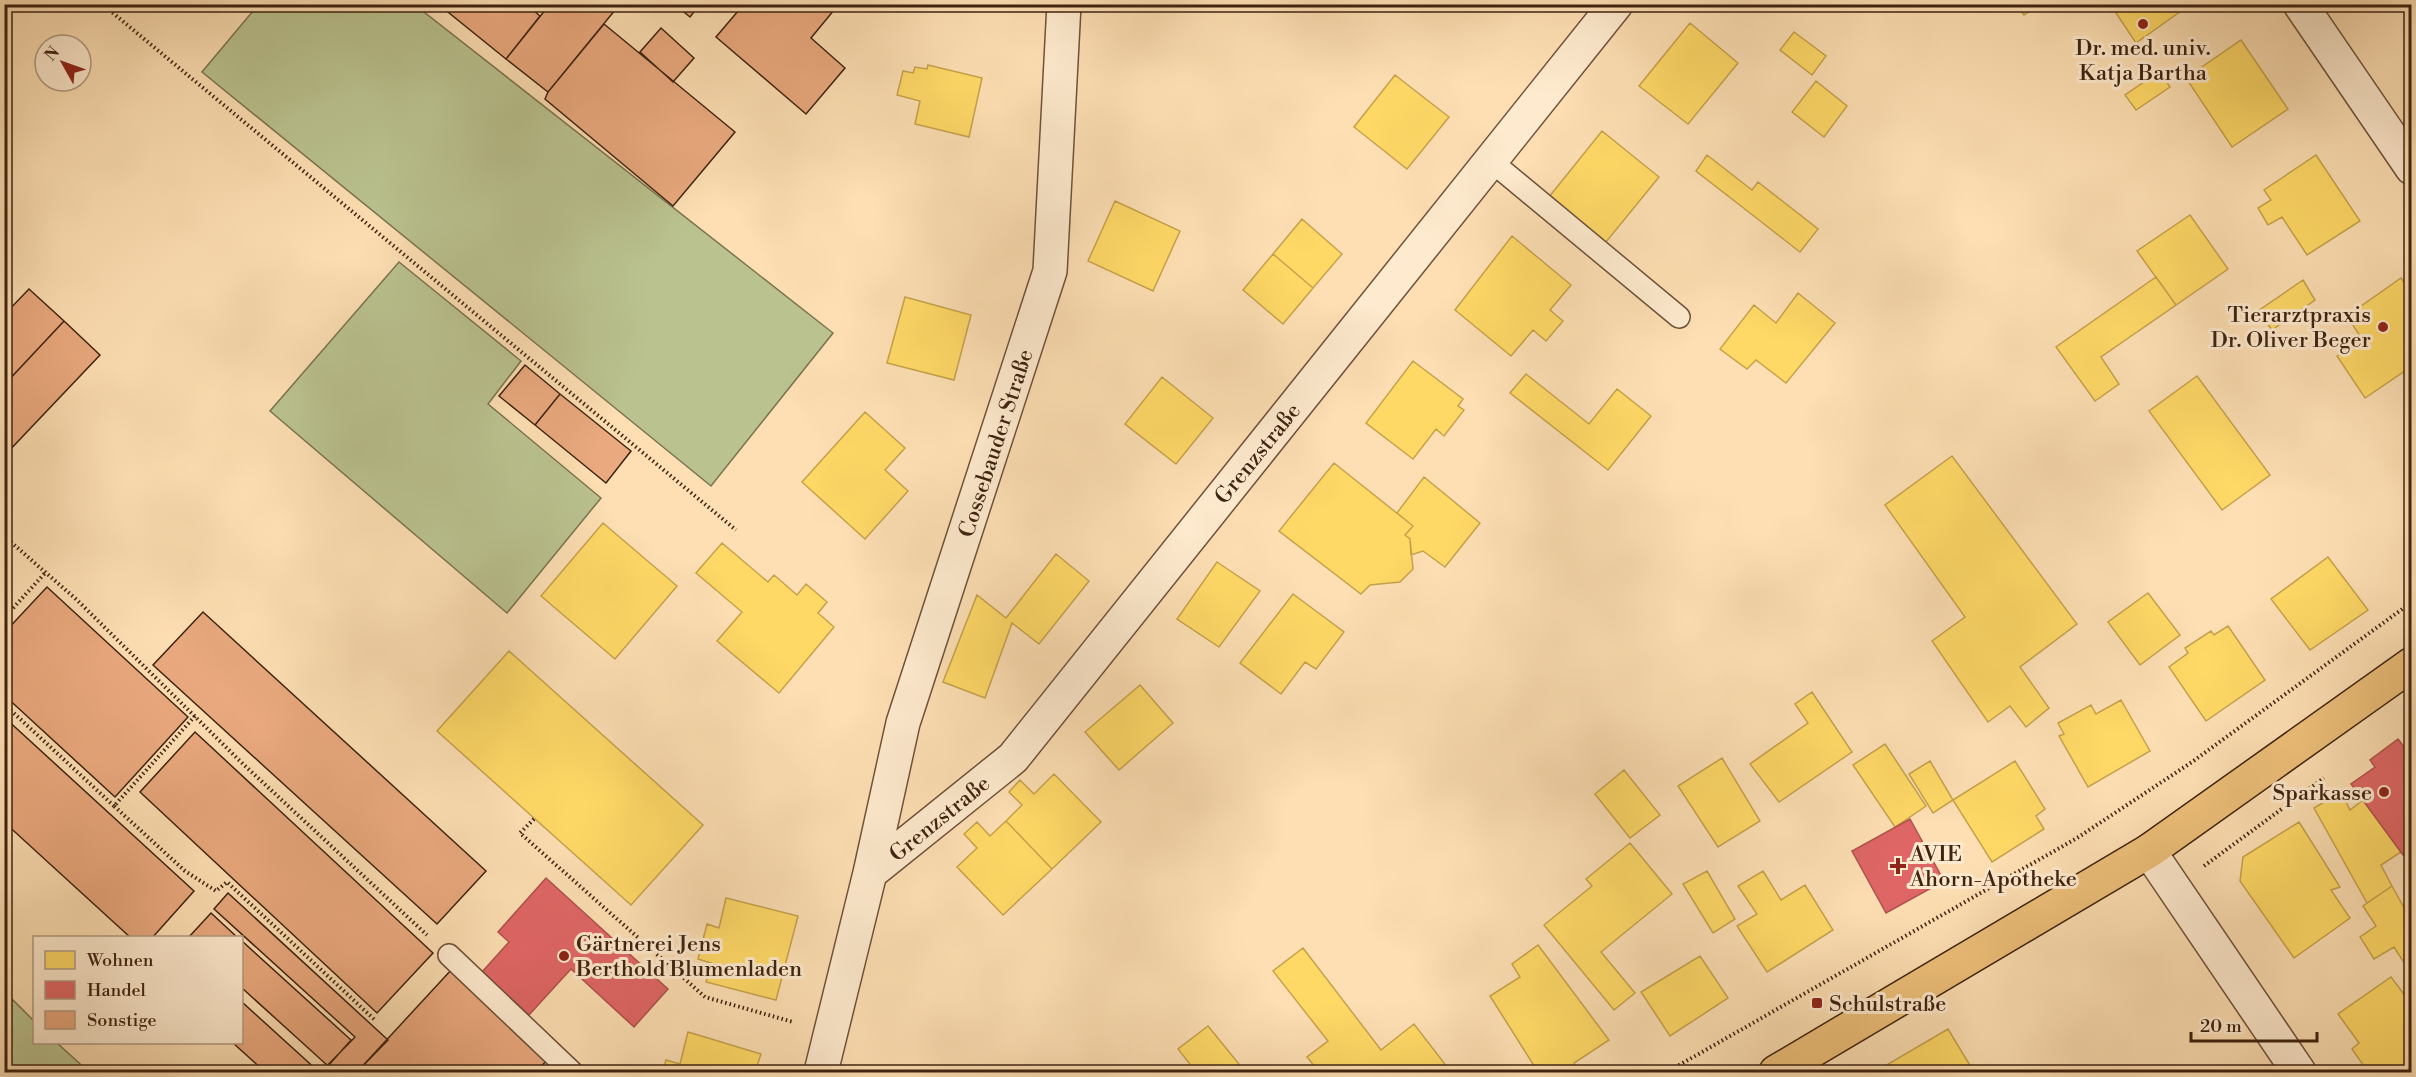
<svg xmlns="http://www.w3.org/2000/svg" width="2416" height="1077" viewBox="0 0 2416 1077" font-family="'Libre Bodoni',serif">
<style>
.green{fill:#bac390;stroke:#7c7350;stroke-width:1.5}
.homes{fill:#ffd966;stroke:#c5a24c;stroke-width:1.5}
.shops{fill:#e06666;stroke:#af524c;stroke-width:1.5}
.building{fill:#eaa97e;stroke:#3e2311;stroke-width:1.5}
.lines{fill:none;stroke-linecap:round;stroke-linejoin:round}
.service-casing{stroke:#6e523a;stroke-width:24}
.minor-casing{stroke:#6e523a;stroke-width:36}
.primary-casing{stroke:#3e2311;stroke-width:36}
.path{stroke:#3e2311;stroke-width:4;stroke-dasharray:1.5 3;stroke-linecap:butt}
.service{stroke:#feeace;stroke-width:21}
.minor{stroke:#feeace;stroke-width:33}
.primary{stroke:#eec07a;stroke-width:33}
.poi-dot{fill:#8f2418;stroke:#feeace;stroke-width:2}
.labels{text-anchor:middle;stroke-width:6;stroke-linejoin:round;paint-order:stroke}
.poi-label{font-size:22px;fill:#3e2311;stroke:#feeace;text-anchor:start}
.street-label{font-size:22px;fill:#3e2311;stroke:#feeace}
</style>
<rect width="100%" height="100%" fill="#fddfb3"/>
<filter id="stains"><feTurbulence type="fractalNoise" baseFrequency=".00333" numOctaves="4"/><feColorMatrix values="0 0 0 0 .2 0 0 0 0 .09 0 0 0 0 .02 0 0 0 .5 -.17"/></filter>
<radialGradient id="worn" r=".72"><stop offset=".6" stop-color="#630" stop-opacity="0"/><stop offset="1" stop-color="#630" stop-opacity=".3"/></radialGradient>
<path class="green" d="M258 5H415L833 333 711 486 202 72Z
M399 262 521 361 488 404 601 498 507 613 270 411Z
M5 992 34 1021V1042L57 1043 89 1072H5Z"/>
<path class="homes" d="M2016 4H2041L2024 15Z
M2110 4H2191L2136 43Z
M1690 23 1738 63 1688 124 1639 86Z
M1794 32 1826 56 1812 75 1780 50Z
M2241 40 2288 109 2232 147 2186 78Z
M928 65 982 78 969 137 915 124 920 101 897 95 903 71 913 73 915 67 927 69Z
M2160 71 2170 87 2136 110 2125 95Z
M1395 75 1449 117 1407 169 1354 127Z
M1816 81 1847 106 1824 137 1792 112Z
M1602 131 1659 177 1606 242 1549 197Z
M1707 155 1752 190 1758 182 1818 229 1800 252 1696 171Z
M2316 155 2360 221 2307 255 2282 217 2268 225 2258 208 2271 200 2264 190Z
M1115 201 1180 231 1153 291 1088 261Z
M2190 215 2228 269 2176 305 2137 251Z
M1302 219 1342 254 1313 288 1273 254Z
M1512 236 1571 285 1550 310 1563 321 1546 341 1533 330 1511 356 1455 310Z
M1273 254 1313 288 1283 324 1243 290Z
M2156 277 2176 305 2101 357 2119 384 2095 401 2056 347Z
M2401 278 2412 293V366L2365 398 2337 356 2362 339 2347 316Z
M2303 280 2315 300 2272 330 2258 311Z
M1798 293 1835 323 1786 383 1756 360 1747 369 1720 349 1754 305 1776 323Z
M905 297 971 315 954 380 887 363Z
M1413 361 1463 399 1458 406 1464 410 1444 436 1436 429 1413 459 1366 423Z
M1526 374 1589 424 1617 389 1651 416 1608 470 1510 393Z
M2197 376 2270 475 2222 510 2149 411Z
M1162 377 1213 418 1176 464 1125 424Z
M865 412 905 448 885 470 908 491 865 539 802 482Z
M1952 456 2077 624 2020 667 2049 708 2026 727 2010 706 1988 722 1932 641 1965 617 1885 505Z
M1334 463 1413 526 1405 535 1410 539 1413 569 1400 582 1370 585 1361 594 1279 531Z
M1424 477 1480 523 1445 567 1423 551 1411 555 1410 539 1405 535 1413 526 1397 513Z
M603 523 677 586 615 659 541 596Z
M722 543 768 582 774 575 797 595 806 584 827 602 818 613 834 627 779 693 717 641 742 612 696 573Z
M1056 554 1089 581 1039 644 1012 623 985 698 943 682 977 595 1006 618Z
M2328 557 2368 610 2310 650 2271 599Z
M1217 562 1260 591 1219 647 1177 619Z
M2148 593 2180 635 2140 665 2108 622Z
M1293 594 1344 632 1316 669 1305 662 1281 694 1240 663Z
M2228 626 2265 680 2206 721 2169 667 2188 653 2185 648 2211 631 2214 635Z
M509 651 703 825 631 905 437 731Z
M1140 685 1173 723 1119 770 1085 732Z
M1812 692 1852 752 1779 802 1750 764 1808 723 1795 704Z
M2121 700 2150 751 2088 787 2059 736 2064 734 2058 723 2091 705 2096 714Z
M1885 744 1926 806 1895 827 1853 765Z
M1722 758 1760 821 1718 847 1678 786Z
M1930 761 1953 800 1933 813 1909 774Z
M2015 761 2045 809 2036 816 2044 829 1992 862 1953 800Z
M1624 770 1660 815 1630 838 1595 794Z
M1054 774 1101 822 1052 869 1006 821 1022 805 1009 792 1020 780 1034 794Z
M2341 792 2350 810 2363 800 2401 852 2381 865 2392 886 2367 903 2314 808Z
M1006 821 1052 869 1003 915 957 867 977 848 964 834 977 822 990 836Z
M2299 822 2340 887 2331 890 2350 918 2294 958 2240 881 2243 857Z
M1630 843 1672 894 1601 952 1635 993 1614 1010 1544 925 1592 886 1586 879Z
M1707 871 1735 919 1713 933 1683 884Z
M1763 871 1781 900 1805 885 1833 930 1767 972 1737 926 1757 914 1738 886Z
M2392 886 2412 922V975L2394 947 2374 959 2360 937 2376 926 2363 906Z
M726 898 798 916 776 1000 706 982 711 963 698 959 707 924 719 928Z
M1538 945 1609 1040 1574 1063 1577 1072H1538L1490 996 1520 977 1512 964Z
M1303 948 1381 1050 1414 1024 1451 1072H1319L1307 1057 1328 1041 1273 971Z
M1700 956 1728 998 1670 1036 1641 992Z
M2391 977 2412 1005V1072H2379L2377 1070 2368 1072 2352 1049 2359 1043 2338 1014Z
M1208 1026 1243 1069 1238 1072H1196L1178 1049Z
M1948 1029 1974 1072H1879L1878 1070Z
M688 1032 761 1054 755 1072H663L666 1060 680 1064Z"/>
<path class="shops" d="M2398 739 2404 747 2412 741V849L2403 855 2351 784 2375 767 2370 760Z
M1910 819 1944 881 1886 913 1852 851Z
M546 878 668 989 634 1027 571 969 529 1015 482 972 509 942 498 932Z"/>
<path class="building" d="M438 4H526L540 16 506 59Z
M550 4H620L548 92 506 59Z
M674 4H700L690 17Z
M744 4H839L811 38 845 68 806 114 716 37Z
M604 24 735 132 673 206 545 99 548 92Z
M661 28 694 58 673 82 640 52Z
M29 289 64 321 4 385V315Z
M64 321 100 355 4 456V385Z
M525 365 560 394 535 425 499 396Z
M560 394 631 451 606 483 535 425Z
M47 587 188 717 115 797 4 695V633Z
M203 612 486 871 437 924 153 665Z
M4 717 194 891 152 938H131L4 822Z
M195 732 433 953 377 1013 140 792Z
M228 893 388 1040 357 1072H321L355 1037 214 909Z
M211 913 238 938H188Z
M242 941 351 1040 328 1066 242 988Z
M452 969 549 1058 536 1072H357Z
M242 1002 319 1072H265L232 1042H242Z"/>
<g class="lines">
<defs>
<path id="service" d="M1491 161 1679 317
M449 955 572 1072"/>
<path id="minor" d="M2300 4 2412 168
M2149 851 2299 1072
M870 873 1013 758 1616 4
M821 1072 870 873 903 723 1050 271 1064 4"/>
<path id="primary" d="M1776 1072 2149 851 2412 664"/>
</defs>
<use href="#service" class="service-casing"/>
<use href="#minor" class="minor-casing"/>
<use href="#primary" class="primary-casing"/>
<path class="path" d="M102 4 736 530
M4 536 77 600 243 764 427 935
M4 618 46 572
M4 704 114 806
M195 716 114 806 185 871 216 891 227 882 376 1021
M534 819 520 833 705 997 793 1022
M2204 866 2324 778
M1667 1072 2077 838 2192 762 2412 602"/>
<use href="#service" class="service"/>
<use href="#minor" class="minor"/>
<use href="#primary" class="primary"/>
</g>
<g class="poi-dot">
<circle cx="2143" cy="24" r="6"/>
<circle cx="2383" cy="327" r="6"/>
<circle cx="2384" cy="792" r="6"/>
<path d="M1895 857h6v6h6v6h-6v6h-6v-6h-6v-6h6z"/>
<circle cx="564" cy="956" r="6"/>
<rect x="1811" y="997" width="12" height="12" rx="3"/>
</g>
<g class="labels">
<g class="poi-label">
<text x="2143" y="55" text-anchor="middle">Dr. med. univ.<tspan x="2143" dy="25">Katja Bartha</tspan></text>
<text x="2371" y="322" text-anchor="end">Tierarztpraxis<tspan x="2371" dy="25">Dr. Oliver Beger</tspan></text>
<text x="2372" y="800" text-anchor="end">Sparkasse</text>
<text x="1910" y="861">AVIE<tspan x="1910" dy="25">Ahorn-Apotheke</tspan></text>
<text x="576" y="951">Gärtnerei Jens<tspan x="576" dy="25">Berthold Blumenladen</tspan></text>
<text x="1829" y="1011">Schulstraße</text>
</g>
<g class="street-label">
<text transform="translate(995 443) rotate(-72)" y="8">Cossebauder Straße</text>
<text transform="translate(1257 453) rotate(-51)" y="8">Grenzstraße</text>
<text transform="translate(939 818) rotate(-39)" y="8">Grenzstraße</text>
</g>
</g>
<rect width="2416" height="1077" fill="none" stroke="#fddfb3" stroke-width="24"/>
<rect x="6" y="6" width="2404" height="1065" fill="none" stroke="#3e2311" stroke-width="3"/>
<rect x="12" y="12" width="2392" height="1053" fill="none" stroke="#3e2311" stroke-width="1.5"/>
<rect x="33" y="936" width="210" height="108" fill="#feeace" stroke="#b19a82" stroke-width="1.5"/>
<rect x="45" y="951" width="30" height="18" fill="#ffd966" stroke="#b19a82" stroke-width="1.5"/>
<text x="87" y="966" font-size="18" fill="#3e2311">Wohnen</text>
<rect x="45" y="981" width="30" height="18" fill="#e06666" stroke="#b19a82" stroke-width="1.5"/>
<text x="87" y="996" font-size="18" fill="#3e2311">Handel</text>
<rect x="45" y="1011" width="30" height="18" fill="#eaa97e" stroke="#b19a82" stroke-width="1.5"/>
<text x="87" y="1026" font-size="18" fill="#3e2311">Sonstige</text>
<g transform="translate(63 63) rotate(310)"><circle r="28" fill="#feeace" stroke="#b19a82" stroke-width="1.5"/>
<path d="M0-4.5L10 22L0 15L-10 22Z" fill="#8f2418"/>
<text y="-9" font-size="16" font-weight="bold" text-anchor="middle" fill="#3e2311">N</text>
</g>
<path d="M2191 1032v9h126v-9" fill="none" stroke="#3e2311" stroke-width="3"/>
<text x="2200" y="1032" font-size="18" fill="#3e2311" stroke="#feeace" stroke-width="4.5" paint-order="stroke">20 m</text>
<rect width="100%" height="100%" filter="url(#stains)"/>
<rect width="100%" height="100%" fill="url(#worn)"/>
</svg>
